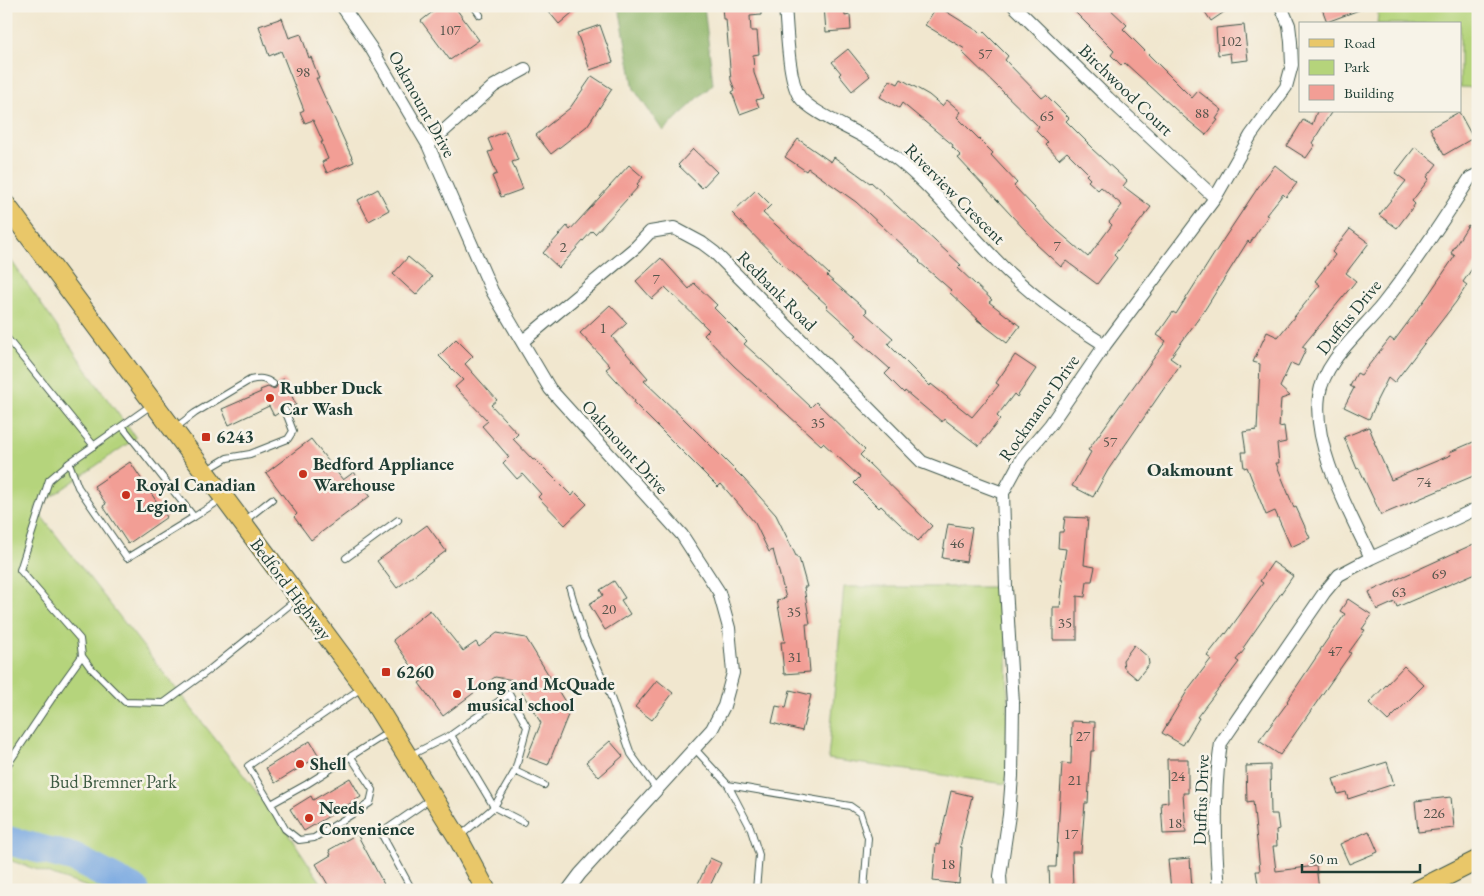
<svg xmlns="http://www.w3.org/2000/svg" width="1484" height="896" viewBox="0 0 1484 896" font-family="'EB Garamond',serif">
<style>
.green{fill:#b5d47b;stroke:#6a8858}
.forest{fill:#90b66b;stroke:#587a50}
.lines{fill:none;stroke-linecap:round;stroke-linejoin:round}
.river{stroke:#77a7e1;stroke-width:29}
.building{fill:#f29e95}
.lane-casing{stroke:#3e564b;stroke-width:8}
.street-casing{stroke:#3e564b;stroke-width:14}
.primary-casing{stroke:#3e564b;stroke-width:21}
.lane{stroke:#fff;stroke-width:6}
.street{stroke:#fff;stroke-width:12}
.primary{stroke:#e9c769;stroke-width:19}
.poi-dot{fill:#c8321e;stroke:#f7f3e8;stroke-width:2}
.labels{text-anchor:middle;stroke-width:5;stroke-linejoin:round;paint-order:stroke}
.number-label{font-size:15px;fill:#54554c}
.street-label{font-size:18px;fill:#1f3d34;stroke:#f7f3e8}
.poi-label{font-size:18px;font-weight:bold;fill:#1f3d34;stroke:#f7f3e8;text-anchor:start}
.park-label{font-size:18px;fill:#3d5b42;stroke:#f7f3e8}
.neighbourhood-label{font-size:19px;font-weight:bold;fill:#1f3d34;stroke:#f7f3e8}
</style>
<rect width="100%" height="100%" fill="#f7f3e8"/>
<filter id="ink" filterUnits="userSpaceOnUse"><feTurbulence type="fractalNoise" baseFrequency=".02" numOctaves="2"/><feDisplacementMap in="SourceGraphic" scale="10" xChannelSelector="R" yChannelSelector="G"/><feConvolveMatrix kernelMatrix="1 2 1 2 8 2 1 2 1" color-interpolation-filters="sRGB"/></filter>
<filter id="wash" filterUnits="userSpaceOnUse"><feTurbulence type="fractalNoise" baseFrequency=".0096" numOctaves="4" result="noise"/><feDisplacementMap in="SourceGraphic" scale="20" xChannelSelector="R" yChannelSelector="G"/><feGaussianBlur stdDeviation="1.12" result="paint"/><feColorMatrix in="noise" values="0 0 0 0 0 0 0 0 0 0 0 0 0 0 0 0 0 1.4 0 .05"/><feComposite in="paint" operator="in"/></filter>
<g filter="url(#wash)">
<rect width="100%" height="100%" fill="#f1e7cf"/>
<path class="green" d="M1379 6H1478V88L1460 87V24H1377Z
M6 253 102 392 136 438 35 508 284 827 326 890H96L6 859Z
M844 587H1006L1008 710 1006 784 828 759Z"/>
<path class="forest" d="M615 6H704L713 84 663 131 634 89 620 12Z"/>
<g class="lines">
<path class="river" d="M6 840 74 858 135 890"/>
</g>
<g id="blocks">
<path class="building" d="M440 6H454L479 40 450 60 421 21Z
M544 6H580L559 24Z
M722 6H761V15L750 16 751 31H757L759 54 753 55 754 73 763 98 756 100 759 107 740 114 732 92 735 90 731 80 726 19H723Z
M824 6H844L845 16 850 15 851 30 826 32Z
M937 6 981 33 983 31 1008 56 1005 60 1042 98 1046 95 1069 118 1066 121 1093 148 1092 149 1127 181 1123 186 1151 207 1114 255 1117 258 1097 284 1066 261 1061 267 1036 244 1037 243 958 158 961 156 952 147 953 145 902 103 899 108 880 97 890 80 898 84 901 79 929 95 942 106 947 100 961 112 957 117 993 153 991 155 1017 183 1014 186 1052 226 1088 257 1112 225 1109 222 1122 205 1101 187 1098 190 1088 181 1090 179 1086 175 1088 173 1067 152 1059 159 1046 145 1048 143 1036 131 1039 127 962 52 965 49 925 25Z
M1069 6H1107L1127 25 1123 29 1192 98 1198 91 1222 110 1216 119 1218 120 1206 135 1184 117 1125 63 1122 66 1111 55 1114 51Z
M1201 6H1233L1211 21Z
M1321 6H1366L1367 7 1327 22Z
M282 18 289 38 301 34 309 58 311 57 319 78H316L354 162 327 173 322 162 328 159 321 142H323L313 120 305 123 300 112 304 110 281 51 269 56 259 26Z
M600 25 613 62 590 70 577 33Z
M1244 25 1248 60 1231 62 1230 53 1218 55 1216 28Z
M848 49 870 76 852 91 839 75 841 73 832 62Z
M592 76 612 89 587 126 551 154 536 135 570 108Z
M1317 111H1332L1312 143 1315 145 1306 158 1287 146 1303 120 1312 125Z
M1459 112 1473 138 1444 155 1430 128Z
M506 131 518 160 512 162 523 189 501 197 492 176 497 174 488 152 493 151 488 139Z
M798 139 831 162 834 157 870 183 871 182 961 265 958 268 992 300 989 302 1020 326 1007 343 976 319 982 323 949 292 951 290 919 262 920 261 856 202 808 168 806 171 785 157Z
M1415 147 1437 164 1427 177 1429 179 1412 201 1415 204 1397 228 1379 215 1406 181 1395 173Z
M693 149 717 172 702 188 678 165Z
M629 165 643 177 637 184 639 186 595 234 592 231 559 268 543 253 567 226 570 230Z
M1275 165 1297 183 1286 197 1283 194 1266 215 1268 216 1250 243 1248 241 1204 311 1170 358 1180 365 1108 470 1093 497 1072 486 1091 452 1088 450 1166 341 1157 335 1173 312 1176 314 1223 240 1259 186Z
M378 189 389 210 369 221 358 200Z
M756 190 771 205 763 213 829 274 827 276 867 311 865 313 893 338 888 344 930 386 931 384 972 417 999 385 996 383 1015 355 1036 369 1017 397 1014 394 997 416 1000 419 979 446 944 419 942 422 905 391 904 393 885 374 890 369 854 337 857 335 826 307 828 306 783 265 732 213Z
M1468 225 1478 231V260L1463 282 1467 285 1456 302 1394 383 1388 378 1375 404H1376L1369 419 1344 407 1354 388 1350 386 1357 373 1361 375 1390 338 1394 341 1426 298 1455 256 1451 253Z
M1350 229 1369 243 1346 273 1356 281 1302 347 1306 349 1298 366 1291 363 1280 387 1290 396 1281 399 1279 427 1284 426 1286 442 1277 444 1279 463H1276L1294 508 1296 507 1310 538 1291 547 1275 511 1266 515 1247 467 1244 468 1242 452H1246L1243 432 1257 430 1260 364 1253 362 1267 332 1278 337 1320 285 1315 281 1335 255 1332 252Z
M408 257 432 277 416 295 393 274Z
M661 258 689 289 694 283 717 305 714 308 747 341 744 344 774 371V372L811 407 816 402 865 450 860 455 932 526 918 541 881 506 879 508 854 483 860 477 823 443 821 445 734 366 704 335 709 330 665 287 652 299 636 281Z
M610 305 627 323 612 337 648 378 644 381 682 417 744 479 776 515 797 558H799L807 587H804L810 624H806L810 672 784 674 781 642H785L777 600 786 598 773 550 769 552 755 523 721 484 718 487 634 403 635 401 606 369 610 366 580 333Z
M456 339 473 356 465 364 497 400 491 405 518 434 513 439 533 460 535 459 572 496 575 492 587 504 565 525 538 497 541 494 523 474 517 479 503 463 509 457 482 426 488 421 455 387 463 380 439 356Z
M284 379 296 405 289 408 286 405 283 406 280 409V412L274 416 269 406 229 425 222 409 261 392 260 390 268 387 272 389 276 388 278 382Z
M1369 427 1375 442H1374L1391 480 1451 455 1450 452 1478 440V474L1381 515 1359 468 1357 469 1344 437Z
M311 439 343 480 354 472 370 496 311 540 294 517 297 514 266 473Z
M130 462 167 517 128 544 103 506 106 504 94 486Z
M1065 517 1088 518 1084 565 1095 567 1092 581H1087L1085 597 1077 596V640H1053V607H1060L1063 580H1061L1066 549 1058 548 1059 532H1063Z
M948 524 972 528 966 562 942 558Z
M427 525 446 551 397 588 377 561Z
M1478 542V572L1397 607 1395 602 1377 610 1369 592Z
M1273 562 1293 576 1243 648 1245 649 1236 660 1239 662 1197 717 1199 718 1183 745 1162 733 1189 688 1211 659 1207 656 1225 633 1226 634 1263 583 1260 581Z
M614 581 625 598 621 600 630 614 605 630 589 604 603 595 600 590Z
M1348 599 1372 615 1362 629 1365 630 1349 652 1351 653 1280 755 1259 741 1288 702 1287 701 1321 650H1320L1345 614 1340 611Z
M430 610 463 651 476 642 479 647 497 633 526 638 570 710 548 765 527 757 541 723 514 680 495 677 443 716 419 683 422 681 393 640Z
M1134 645 1148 657 1149 664 1137 679 1124 668 1123 660Z
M1404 666 1424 685 1388 721 1369 703Z
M657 680 673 693 652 720 635 707Z
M790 690 811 695 802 731 772 723 776 706 786 708Z
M1072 721 1095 722 1094 751H1091L1088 803H1085L1081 852H1072L1073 890H1050L1049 867H1056L1062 763 1071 764Z
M310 741 319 756 275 783 266 768Z
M610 741 623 756 599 777 586 762Z
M1167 759H1188V793H1183L1186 833 1163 834 1161 803 1168 802Z
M1387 762 1394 784 1348 799 1346 792 1338 794 1333 779Z
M1270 765 1271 814H1277L1279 829 1276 830 1277 846H1273L1276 871 1316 866 1319 890H1259L1256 871H1260L1253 801 1247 802 1246 766Z
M350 778 361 797 304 831 290 809 311 796 313 800Z
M951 791 972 796 960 847H962L959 884 933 881 936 844 939 845Z
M1451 797 1454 828 1418 832 1415 801Z
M1369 831 1378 852 1349 864 1340 844Z
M357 834 387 890H331L316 864 331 855 329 850Z
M710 858 721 863 708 890H695Z
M1190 858 1192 889 1171 890 1168 860Z"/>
</g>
</g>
<g filter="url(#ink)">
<use href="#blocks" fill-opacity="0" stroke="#3e564b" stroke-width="1"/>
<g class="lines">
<defs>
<path id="lane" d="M474 6 480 15
M347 13 357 6
M6 337 94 446
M153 404 69 463 49 480 20 570 80 639 82 656 90 667 125 702 164 703 209 670 297 599
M122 426 194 517 222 499
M175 428 195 413 250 380C260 378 265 378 273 384
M69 463 78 487 127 558 194 517
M205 471 227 458 250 454 288 439 293 431 285 410
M243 522 272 499
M346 558 398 520
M570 589 584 637 609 692 631 754 657 790
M363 687 248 766 271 804 307 784 389 732
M451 735 494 807 523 822
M695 749 728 785 750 827 759 855 756 890
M409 756 451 735 509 694 527 727 515 771 494 807 459 837
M6 767 59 688 82 656
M515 771 544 785
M728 785 850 806 860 813 868 838 864 890
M271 804 285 829 299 840 314 838 370 803 373 790 351 757
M412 890 381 833 432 798"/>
<path id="street" d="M342 6 371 48 428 145 492 291 550 389 682 535 719 592 729 628 733 673 724 706 712 729 580 874 568 890
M785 6C787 28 788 78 799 96 810 113 859 132 878 145 928 178 965 231 1008 272 1038 300 1071 324 1105 345
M1014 6 1108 98 1215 198
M428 145 494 86 525 69
M523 341 636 247 650 232 674 228 702 243 714 252 922 462 1003 493
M1371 558C1350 512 1312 448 1319 396 1324 360 1362 331 1383 304 1415 263 1443 221 1470 178L1478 174
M1001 890 1000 876 1009 815 1012 776 1013 704 1006 587 1003 493 1022 458 1050 425 1105 345 1215 198 1251 135 1286 87 1292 65 1291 42 1289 25 1281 6
M1219 890C1215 843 1214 789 1221 743L1324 593 1339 575 1371 558 1478 508"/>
<path id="primary" d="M6 205 364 686 458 838 486 890
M1418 890 1478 860"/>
</defs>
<use href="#lane" class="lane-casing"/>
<use href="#street" class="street-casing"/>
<use href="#primary" class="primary-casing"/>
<use href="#lane" class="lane"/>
<use href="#street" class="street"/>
<use href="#primary" class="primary"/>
</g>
</g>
<g class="poi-dot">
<circle cx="270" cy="398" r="5"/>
<rect x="201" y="432" width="10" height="10" rx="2.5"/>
<circle cx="303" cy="474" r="5"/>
<circle cx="126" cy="495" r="5"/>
<rect x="381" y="667" width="10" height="10" rx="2.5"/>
<circle cx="457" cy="694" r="5"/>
<circle cx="300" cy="764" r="5"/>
<circle cx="309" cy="818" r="5"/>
</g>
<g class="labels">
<g class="number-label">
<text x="450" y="35">107</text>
<text x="1231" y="46">102</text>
<text x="985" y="59">57</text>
<text x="303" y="77">98</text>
<text x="1202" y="118">88</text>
<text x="1047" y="121">65</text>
<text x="1057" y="251">7</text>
<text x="563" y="252">2</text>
<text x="656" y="284">7</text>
<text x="603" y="333">1</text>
<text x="818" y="428">35</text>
<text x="1110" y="447">57</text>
<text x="1424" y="487">74</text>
<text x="957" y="548">46</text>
<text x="1439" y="579">69</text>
<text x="1399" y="597">63</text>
<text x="609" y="614">20</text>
<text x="794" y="617">35</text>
<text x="1065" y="628">35</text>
<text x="1335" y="656">47</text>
<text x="795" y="662">31</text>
<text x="1083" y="741">27</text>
<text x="1178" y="781">24</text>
<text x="1075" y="785">21</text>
<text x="1434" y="818">226</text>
<text x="1175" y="828">18</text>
<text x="1071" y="839">17</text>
<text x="948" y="869">18</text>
</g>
<g class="street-label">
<text transform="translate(1126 90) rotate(44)" y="6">Birchwood Court</text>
<text transform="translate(422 104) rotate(61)" y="6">Oakmount Drive</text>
<text transform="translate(955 194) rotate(45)" y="6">Riverview Crescent</text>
<text transform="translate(777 291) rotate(45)" y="6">Redbank Road</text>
<text transform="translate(1349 317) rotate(-51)" y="6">Duffus Drive</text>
<text transform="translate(1039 408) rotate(-55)" y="6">Rockmanor Drive</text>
<text transform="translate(625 447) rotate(48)" y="6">Oakmount Drive</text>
<text transform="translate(291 589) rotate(53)" y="6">Bedford Highway</text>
<text transform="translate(1201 800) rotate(-88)" y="6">Duffus Drive</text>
</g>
<g class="poi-label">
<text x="280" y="394">Rubber Duck<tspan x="280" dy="21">Car Wash</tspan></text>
<text x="216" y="443">6243</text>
<text x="313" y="470">Bedford Appliance<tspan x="313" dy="21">Warehouse</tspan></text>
<text x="136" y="491">Royal Canadian<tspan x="136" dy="21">Legion</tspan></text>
<text x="396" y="678">6260</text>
<text x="467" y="690">Long and McQuade<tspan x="467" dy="21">musical school</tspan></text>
<text x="310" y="770">Shell</text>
<text x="319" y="814">Needs<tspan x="319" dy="21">Convenience</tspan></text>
</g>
<g class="park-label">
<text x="113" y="788">Bud Bremner Park</text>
</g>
<g class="neighbourhood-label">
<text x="1190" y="476">Oakmount</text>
</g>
</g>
<rect width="1484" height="896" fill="none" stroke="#f7f3e8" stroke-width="25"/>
<rect x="1299" y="22" width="162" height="90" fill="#f7f3e8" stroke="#a1aaa0"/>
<rect x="1309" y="39" width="25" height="8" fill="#e9c769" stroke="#a1aaa0"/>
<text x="1344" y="48" font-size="15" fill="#1f3d34">Road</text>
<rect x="1309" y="60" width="25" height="15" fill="#b5d47b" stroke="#a1aaa0"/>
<text x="1344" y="72" font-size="15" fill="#1f3d34">Park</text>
<rect x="1309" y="85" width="25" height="15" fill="#f29e95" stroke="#a1aaa0"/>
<text x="1344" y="98" font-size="15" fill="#1f3d34">Building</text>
<path d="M1302 864v8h118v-8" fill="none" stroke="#1f3d34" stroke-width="2.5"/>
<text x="1309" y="864" font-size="15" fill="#1f3d34" stroke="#f7f3e8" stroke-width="4" paint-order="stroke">50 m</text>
</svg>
